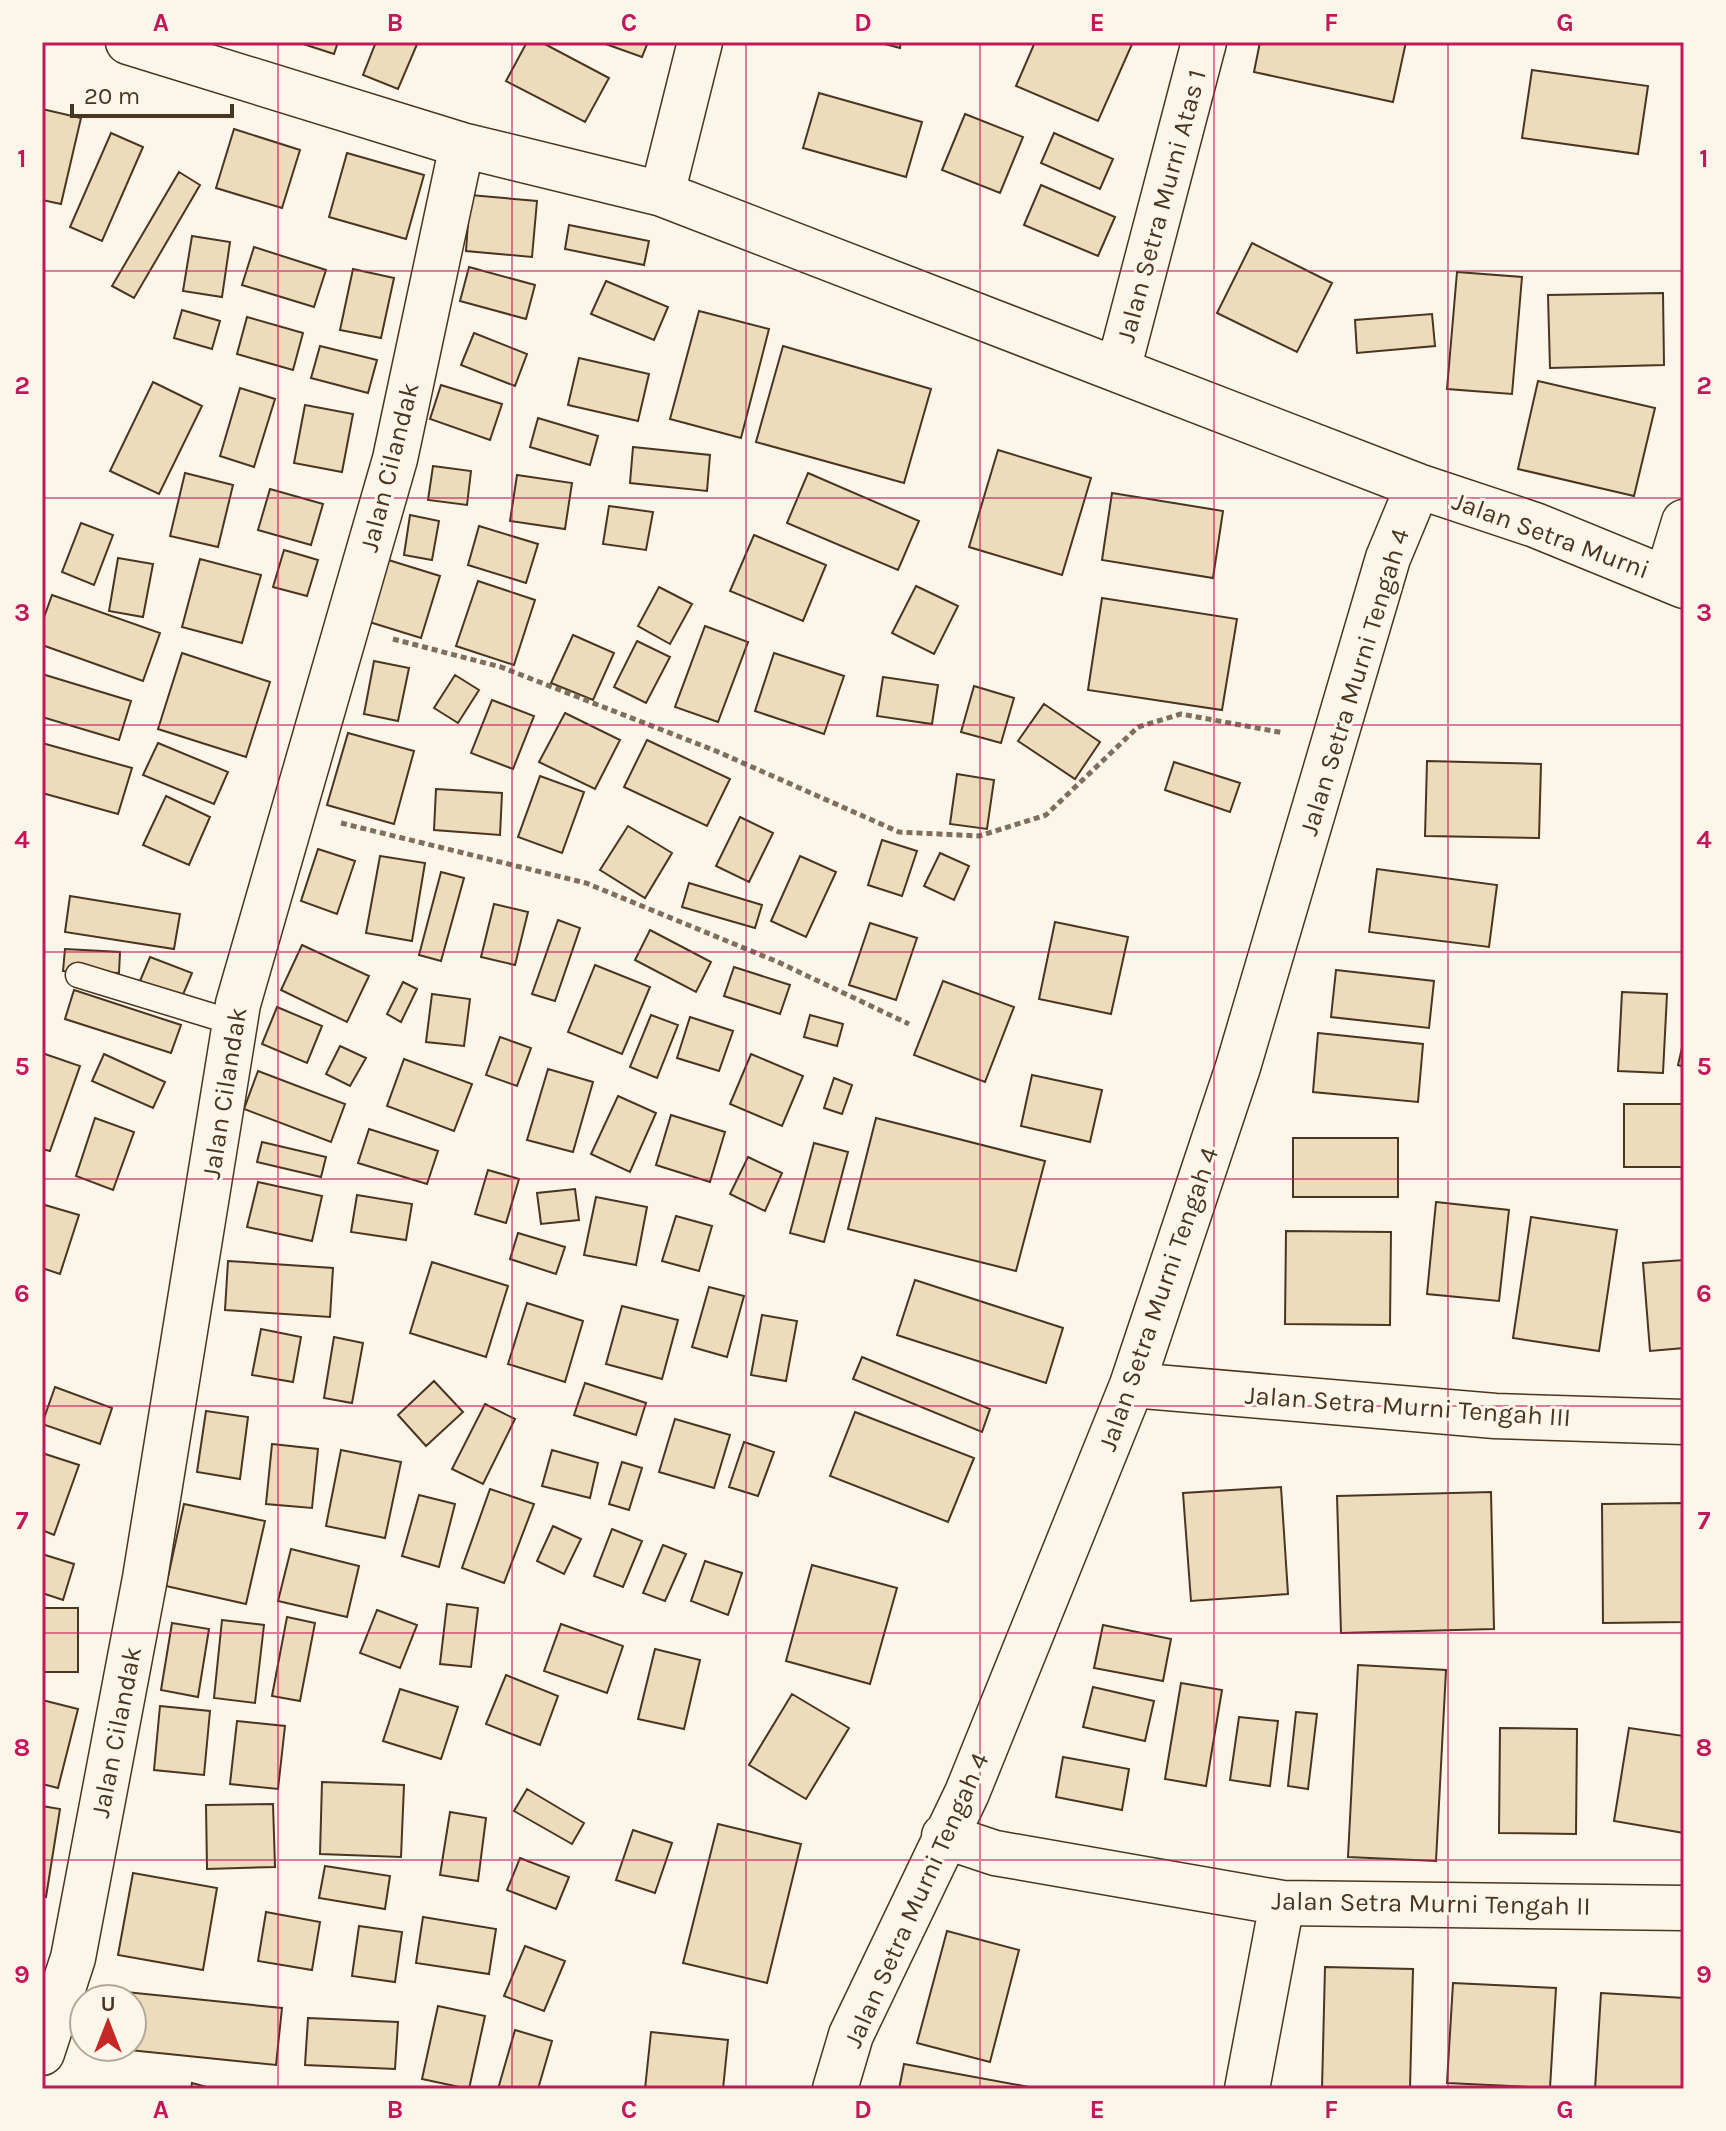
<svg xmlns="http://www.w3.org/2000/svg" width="1726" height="2131" viewBox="0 0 1726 2131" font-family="Karla,sans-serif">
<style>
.building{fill:#ecdcbc;stroke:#4a3520;stroke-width:2}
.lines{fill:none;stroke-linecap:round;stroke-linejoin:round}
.service-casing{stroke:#4a3520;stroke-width:27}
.minor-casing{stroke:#4a3520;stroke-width:47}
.path{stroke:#7f6f5c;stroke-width:5;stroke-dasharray:6 4;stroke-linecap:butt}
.service{stroke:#fbf6e9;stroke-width:24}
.minor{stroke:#fbf6e9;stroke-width:44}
.grid{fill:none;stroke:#c2185b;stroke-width:2;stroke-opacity:0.55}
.labels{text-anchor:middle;stroke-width:6;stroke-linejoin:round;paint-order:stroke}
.street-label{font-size:26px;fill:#4a3520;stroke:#fbf6e9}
.neatline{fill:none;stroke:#c2185b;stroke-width:3}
.grid-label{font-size:26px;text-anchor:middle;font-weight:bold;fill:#c2185b}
</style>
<rect width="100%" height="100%" fill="#fbf6e9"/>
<path class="building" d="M297 42H338L334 54Z
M376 42H418L398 89 363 75Z
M527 42H541L609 78 585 122 506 81Z
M600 42H648L642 57Z
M877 42H901L900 48Z
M1035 42H1133L1098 121 1016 86Z
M1260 42H1406L1393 102 1254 72Z
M1532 70 1648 86 1638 154 1522 138Z
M819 93 922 122 906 177 803 148Z
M42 109 81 118 61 204 42 200Z
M965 114 1023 137 1000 193 942 170Z
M234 129 300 150 282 208 216 188Z
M111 133 143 147 102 241 70 227Z
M1054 133 1113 159 1100 189 1041 163Z
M347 153 424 175 406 239 329 217Z
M179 172 200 185 134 298 112 286Z
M1041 185 1115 217 1098 256 1024 225Z
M470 195 537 201 532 257 466 251Z
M569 225 649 241 644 265 565 249Z
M192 236 230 242 222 297 183 291Z
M1252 243 1332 283 1297 352 1217 313Z
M254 247 326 270 314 307 242 285Z
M469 267 535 285 526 319 460 301Z
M353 269 394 278 381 338 340 330Z
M1457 272 1522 277 1512 394 1447 389Z
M606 281 668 307 654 340 591 314Z
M1663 293 1664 365 1550 368 1548 295Z
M182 310 220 321 212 349 174 338Z
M699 311 769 329 741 438 670 419Z
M1432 314 1435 346 1357 353 1355 320Z
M247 317 303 333 293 370 237 354Z
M474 333 527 354 515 386 461 365Z
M320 346 377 360 368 393 311 378Z
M783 346 931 389 904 483 756 442Z
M579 358 649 374 638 421 568 405Z
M1538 381 1655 408 1634 496 1518 469Z
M153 382 202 406 159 494 110 471Z
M441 385 502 404 490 440 430 419Z
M240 388 275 399 254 467 220 456Z
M305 405 353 414 342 472 294 463Z
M538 418 598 436 590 465 530 447Z
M633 447 710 455 707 491 630 483Z
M998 450 1091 478 1062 575 969 547Z
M433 466 471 471 467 505 428 500Z
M185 473 233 485 218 547 170 536Z
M808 473 919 521 898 570 787 523Z
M517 475 572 483 565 529 510 521Z
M270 489 323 504 311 545 258 530Z
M1112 493 1223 511 1213 578 1102 560Z
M609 506 653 512 646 550 603 544Z
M410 515 439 521 432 560 404 555Z
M81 523 113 535 94 585 62 572Z
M479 526 538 544 526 583 468 565Z
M754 535 826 565 803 621 730 591Z
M284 550 318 560 307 596 273 587Z
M118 558 153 564 143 617 109 611Z
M382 558 440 576 421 638 363 620Z
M200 559 261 575 242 643 182 627Z
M478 581 535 600 514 665 456 646Z
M916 586 958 606 934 654 892 633Z
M659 587 692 604 670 644 638 626Z
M52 595 160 633 143 681 42 645V623Z
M1102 598 1237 619 1222 710 1088 690Z
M705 626 748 642 718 722 675 707Z
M573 635 614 653 593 700 551 683Z
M637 641 670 657 646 703 614 687Z
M182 653 270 682 246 757 158 729Z
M774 653 844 676 824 734 755 711Z
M374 661 409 668 398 721 364 714Z
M42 674 131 701 119 740 42 717Z
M455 675 479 690 458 723 434 708Z
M883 677 938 685 932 724 877 716Z
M974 686 1014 698 1001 743 961 732Z
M492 700 534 716 513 769 471 753Z
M1044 704 1100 742 1075 779 1018 741Z
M565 713 620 740 595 789 539 762Z
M348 733 414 751 394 824 327 805Z
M647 740 730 779 707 826 624 787Z
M42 743 132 768 118 814 42 793Z
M158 743 228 772 214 804 143 775Z
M1427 761 1541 764 1539 838 1425 836Z
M1174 762 1240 783 1230 812 1165 790Z
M957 774 994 780 987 829 950 824Z
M540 776 584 792 562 853 518 837Z
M436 789 502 793 500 835 434 830Z
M166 796 210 817 189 865 143 845Z
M740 817 773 833 749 882 716 866Z
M628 826 672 853 645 898 600 870Z
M882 840 917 851 902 896 868 885Z
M318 849 355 861 337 914 301 901Z
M940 853 969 866 954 900 924 886Z
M380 856 425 863 412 941 366 933Z
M800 856 836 872 806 937 771 921Z
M1377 869 1497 885 1489 947 1369 932Z
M441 872 464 878 441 961 419 955Z
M689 883 762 905 755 928 682 907Z
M70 896 180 914 174 949 65 932Z
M494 904 528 912 515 965 481 957Z
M558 920 580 928 555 1001 532 994Z
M1055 922 1128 937 1111 1014 1039 999Z
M870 923 917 938 896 1000 849 985Z
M650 930 711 962 696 992 635 960Z
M302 945 369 976 347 1022 281 990Z
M65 949 120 952 119 973 63 971Z
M150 957 192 973 182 997 140 981Z
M595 965 650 987 622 1054 568 1032Z
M734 967 790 985 780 1014 724 996Z
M1336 970 1434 981 1429 1028 1331 1017Z
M943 981 1014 1007 985 1082 914 1055Z
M403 982 417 989 401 1022 387 1014Z
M74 990 181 1025 171 1053 65 1019Z
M1622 992 1667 994 1663 1073 1618 1071Z
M432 994 470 999 464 1046 426 1042Z
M277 1007 322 1026 307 1063 262 1044Z
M651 1015 678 1025 657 1078 630 1067Z
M810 1015 843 1024 837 1046 804 1037Z
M690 1017 733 1031 719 1071 677 1058Z
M1318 1033 1423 1044 1418 1102 1313 1092Z
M500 1037 531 1048 517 1086 486 1075Z
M1684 1039V1067L1678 1065Z
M340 1046 366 1058 350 1086 326 1074Z
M42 1053 80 1066 50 1151 42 1149Z
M104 1054 165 1082 153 1108 92 1081Z
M751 1054 803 1076 782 1126 730 1104Z
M404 1059 472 1084 454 1131 387 1106Z
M548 1069 593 1082 573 1152 527 1140Z
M258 1071 345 1104 331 1142 244 1109Z
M1032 1075 1102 1090 1090 1142 1021 1126Z
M834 1078 852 1085 842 1114 824 1108Z
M618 1096 656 1113 630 1172 591 1154Z
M1624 1104H1684V1167H1624Z
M671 1115 725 1132 710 1182 656 1165Z
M95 1118 134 1132 113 1190 76 1176Z
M876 1118 1045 1161 1016 1271 848 1229Z
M369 1129 438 1151 427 1184 358 1163Z
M1293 1138H1398V1197H1293Z
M262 1142 326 1157 321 1177 257 1162Z
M814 1143 848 1152 824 1242 790 1233Z
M748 1157 782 1173 765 1211 730 1194Z
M488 1170 519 1179 506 1223 475 1214Z
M258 1182 322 1196 312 1241 247 1227Z
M575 1189 579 1220 541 1224 537 1193Z
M357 1195 412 1204 406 1240 351 1232Z
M596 1197 647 1207 636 1265 584 1255Z
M1436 1202 1509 1210 1499 1301 1427 1294Z
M45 1205 79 1215 60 1274 42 1268V1213Z
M676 1216 712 1226 699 1271 662 1261Z
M1531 1217 1617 1230 1599 1351 1513 1338Z
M1286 1231 1391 1232 1390 1325 1285 1324Z
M518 1233 565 1247 556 1274 510 1259Z
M1684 1260V1348L1650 1351 1643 1263Z
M228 1261 333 1268 330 1317 225 1310Z
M432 1262 508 1286 486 1357 410 1333Z
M915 1280 1063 1328 1046 1383 897 1335Z
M709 1287 744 1296 727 1357 692 1347Z
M527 1303 583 1321 565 1382 508 1364Z
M622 1306 678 1320 662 1379 606 1364Z
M762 1315 797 1321 786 1381 751 1375Z
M261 1329 301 1337 293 1382 252 1375Z
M334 1337 363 1343 352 1403 324 1398Z
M862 1357 990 1409 982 1432 853 1379Z
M434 1381 463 1412 426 1446 398 1415Z
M585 1383 646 1403 636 1435 574 1415Z
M55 1387 112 1408 100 1444 42 1424Z
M485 1404 515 1419 483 1484 452 1469Z
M206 1411 248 1417 240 1479 197 1472Z
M855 1412 974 1458 948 1522 830 1476Z
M675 1419 730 1435 714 1488 659 1472Z
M744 1442 774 1452 758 1496 729 1487Z
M272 1444 318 1449 312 1508 266 1504Z
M341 1450 401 1462 385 1538 326 1526Z
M552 1450 598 1463 590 1498 542 1486Z
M42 1453 79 1465 54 1535 42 1530Z
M622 1462 642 1468 629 1510 609 1504Z
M1281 1487 1288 1594 1191 1601 1183 1493Z
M490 1489 534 1504 504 1583 462 1568Z
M1491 1492 1494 1629 1341 1633 1337 1496Z
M419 1495 455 1504 439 1567 402 1556Z
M1684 1503V1622L1603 1623 1602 1504Z
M184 1504 265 1521 246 1604 166 1586Z
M553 1526 581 1539 564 1574 537 1561Z
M612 1529 642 1541 623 1587 594 1576Z
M663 1545 686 1554 665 1601 643 1593Z
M291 1549 359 1566 347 1617 278 1601Z
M42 1554 74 1564 63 1600 42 1593Z
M705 1561 742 1573 728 1615 691 1601Z
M812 1565 897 1588 870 1684 786 1661Z
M447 1604 478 1608 471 1667 440 1664Z
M42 1608H78V1672H42Z
M377 1610 417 1625 400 1668 360 1653Z
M287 1617 315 1623 300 1701 272 1696Z
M222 1620 264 1625 255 1703 214 1698Z
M172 1623 209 1629 198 1697 161 1690Z
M561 1624 623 1646 607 1693 544 1671Z
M1103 1625 1171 1639 1163 1681 1094 1668Z
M655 1649 700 1660 684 1729 638 1719Z
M1358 1665 1446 1670 1436 1861 1348 1857Z
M506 1675 558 1696 540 1745 486 1724Z
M1181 1683 1222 1690 1206 1786 1165 1779Z
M1093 1687 1154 1701 1145 1741 1083 1727Z
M400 1689 458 1707 441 1759 383 1741Z
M792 1694 849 1728 806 1799 749 1765Z
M42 1700 78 1709 58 1788 42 1784Z
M160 1706 210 1711 204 1775 154 1770Z
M1296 1712 1317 1714 1308 1789 1288 1786Z
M1239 1717 1278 1721 1270 1786 1230 1780Z
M237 1721 285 1726 278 1789 230 1784Z
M1500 1728 1577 1729 1576 1834 1499 1833Z
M1629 1728 1684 1736V1833L1614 1821Z
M1063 1757 1129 1769 1122 1810 1056 1797Z
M322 1782 404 1785 401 1857 320 1854Z
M527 1789 584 1823 572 1844 514 1811Z
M273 1804 275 1867 207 1869 206 1805Z
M42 1806 60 1809 46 1897 42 1896Z
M450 1812 486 1818 478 1881 440 1875Z
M718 1824 801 1844 767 1983 683 1963Z
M633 1830 672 1843 655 1893 616 1880Z
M520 1858 569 1877 556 1909 507 1890Z
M325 1866 390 1876 385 1909 319 1898Z
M133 1873 217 1888 203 1970 118 1955Z
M266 1912 320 1922 312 1970 258 1961Z
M423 1917 496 1929 489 1974 416 1963Z
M359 1926 402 1932 395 1982 352 1976Z
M947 1931 1019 1950 990 2062 917 2043Z
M525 1946 565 1961 544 2011 504 1996Z
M1325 1967 1413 1969 1410 2089H1322Z
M1453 1983 1556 1988 1550 2088 1447 2083Z
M106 1990 282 2008 276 2065 100 2047H132V1999H105Z
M1601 1993 1684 1998V2089H1595Z
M438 2006 485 2016 469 2089 422 2079Z
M308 2018 398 2022 395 2069 305 2065Z
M515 2030 552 2041 538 2089H498Z
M651 2032 728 2040 723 2089H645Z
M904 2064 1040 2089H899Z
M192 2083 214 2089H191Z"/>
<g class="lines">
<defs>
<path id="service" d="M78 975 235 1023"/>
<path id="minor" d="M128 42 462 145 662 194 1418 486 1535 525 1684 586
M662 194 700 42
M1118 370 1204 42
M1667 578 1684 522
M1132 1385 1495 1416 1684 1422
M944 1836 995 1853 1282 1903 1684 1908
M42 2053 73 1958 145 1578 238 1004 395 459 462 145
M835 2089 851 2035 967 1793 1132 1385 1238 1067 1388 558 1418 486
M1247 2089 1282 1903"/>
</defs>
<use href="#service" class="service-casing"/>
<use href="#minor" class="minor-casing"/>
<path class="path" d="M393 639 501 667 716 751 899 832 979 836 1046 815 1138 727 1181 714 1284 733
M341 823 586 883 778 962 909 1024"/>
<use href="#service" class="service"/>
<use href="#minor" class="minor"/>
</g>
<path class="grid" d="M278 42V2089M512 42V2089M746 42V2089M980 42V2089M1214 42V2089M1448 42V2089M42 271H1684M42 498H1684M42 725H1684M42 952H1684M42 1179H1684M42 1406H1684M42 1633H1684M42 1860H1684"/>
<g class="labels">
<g class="street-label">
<text transform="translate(1161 206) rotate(-75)" y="9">Jalan Setra Murni Atas 1</text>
<text transform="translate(389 467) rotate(-76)" y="9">Jalan Cilandak</text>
<text transform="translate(1551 535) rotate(20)" y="9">Jalan Setra Murni</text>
<text transform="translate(1354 682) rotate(-73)" y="9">Jalan Setra Murni Tengah 4</text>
<text transform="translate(224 1093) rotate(-81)" y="9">Jalan Cilandak</text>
<text transform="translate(1158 1299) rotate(-71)" y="9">Jalan Setra Murni Tengah 4</text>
<text transform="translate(1408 1406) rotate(4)" y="9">Jalan Setra Murni Tengah III</text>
<text transform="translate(116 1732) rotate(-79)" y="9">Jalan Cilandak</text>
<text transform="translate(916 1900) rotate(-66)" y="9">Jalan Setra Murni Tengah 4</text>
<text transform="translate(1431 1903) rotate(1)" y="9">Jalan Setra Murni Tengah II</text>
</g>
</g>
<rect width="1726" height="2131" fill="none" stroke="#fbf6e9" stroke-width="88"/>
<g transform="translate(108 2023)"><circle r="38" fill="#fbf6e9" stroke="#b4a999" stroke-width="2"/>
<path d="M0-6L14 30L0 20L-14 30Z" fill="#c62828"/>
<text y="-12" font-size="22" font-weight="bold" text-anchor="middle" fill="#4a3520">U</text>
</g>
<path d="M72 104v12h160v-12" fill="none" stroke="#4a3520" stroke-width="4"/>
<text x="84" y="104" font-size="24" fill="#4a3520" stroke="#fbf6e9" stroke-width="6" paint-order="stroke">20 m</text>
<rect x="44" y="44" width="1638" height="2043" class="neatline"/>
<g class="grid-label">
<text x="161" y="31">A</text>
<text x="395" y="31">B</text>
<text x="629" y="31">C</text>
<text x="863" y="31">D</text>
<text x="1097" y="31">E</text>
<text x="1331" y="31">F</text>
<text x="1565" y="31">G</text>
<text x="22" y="167">1</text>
<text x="1704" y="167">1</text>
<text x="22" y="394">2</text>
<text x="1704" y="394">2</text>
<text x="22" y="621">3</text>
<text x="1704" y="621">3</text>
<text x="22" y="848">4</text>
<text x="1704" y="848">4</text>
<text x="22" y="1075">5</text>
<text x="1704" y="1075">5</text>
<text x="22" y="1302">6</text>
<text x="1704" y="1302">6</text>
<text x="22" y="1529">7</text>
<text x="1704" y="1529">7</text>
<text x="22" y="1756">8</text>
<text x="1704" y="1756">8</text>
<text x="22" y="1983">9</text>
<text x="1704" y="1983">9</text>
<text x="161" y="2118">A</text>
<text x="395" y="2118">B</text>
<text x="629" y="2118">C</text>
<text x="863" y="2118">D</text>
<text x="1097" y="2118">E</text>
<text x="1331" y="2118">F</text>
<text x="1565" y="2118">G</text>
</g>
</svg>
